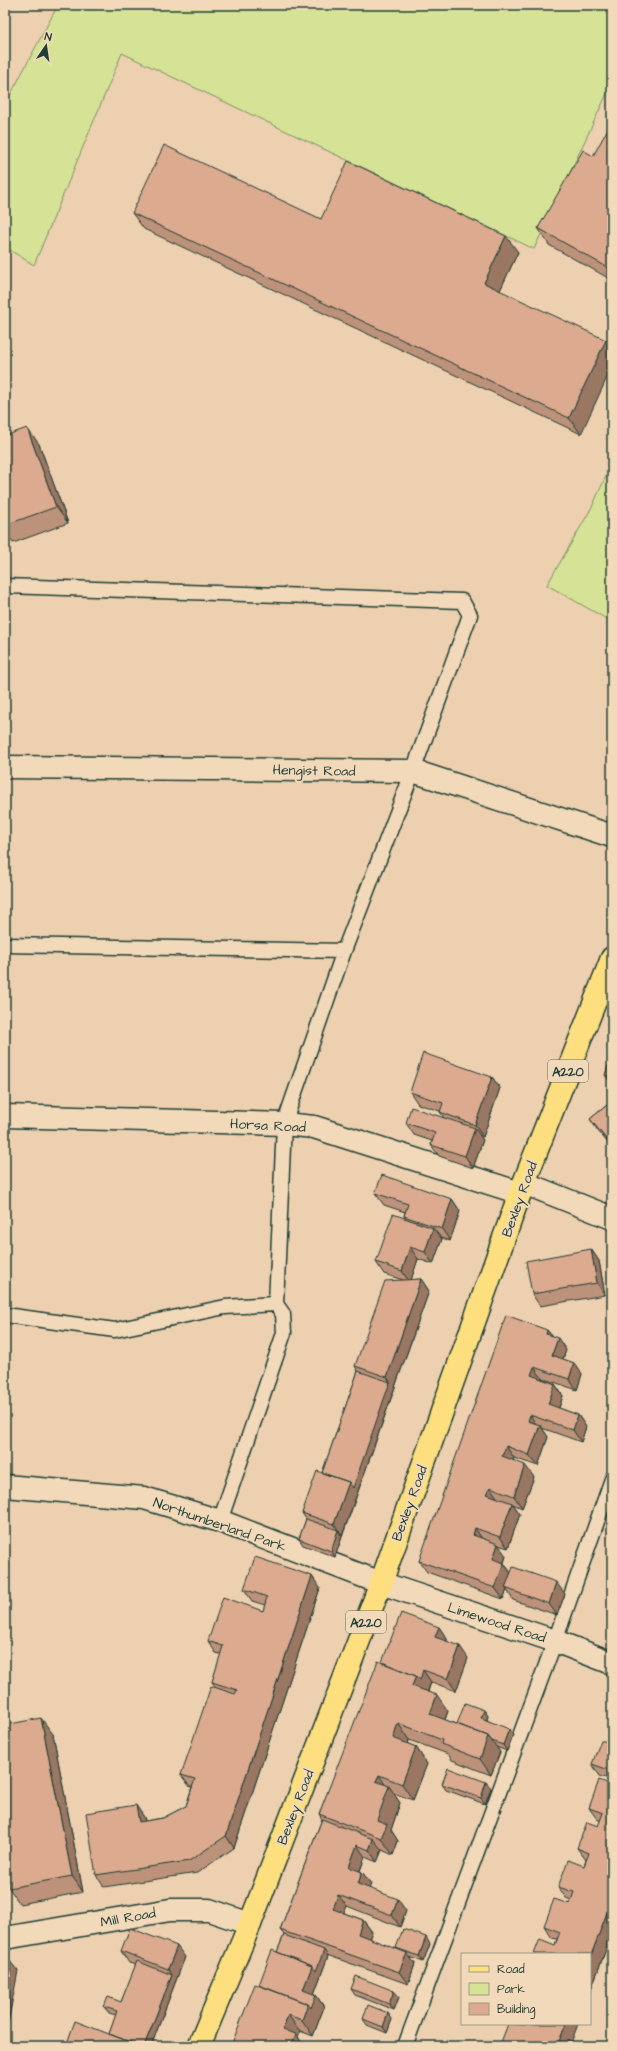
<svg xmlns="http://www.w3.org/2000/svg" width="617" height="2051" viewBox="0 0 617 2051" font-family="'Architects Daughter',sans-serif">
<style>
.green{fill:#d6e396;stroke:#7a9065}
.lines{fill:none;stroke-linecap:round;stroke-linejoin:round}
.service-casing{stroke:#1f3d34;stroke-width:17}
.minor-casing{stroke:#1f3d34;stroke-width:25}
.primary-casing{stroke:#1f3d34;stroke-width:25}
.service{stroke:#f1d9b9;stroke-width:14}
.minor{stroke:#f1d9b9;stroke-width:22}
.primary{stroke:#fedf80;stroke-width:22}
.wall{fill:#bd927a;stroke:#1f3d34}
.shaded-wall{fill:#9a7763;stroke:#1f3d34}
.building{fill:#dcaa8e;stroke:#1f3d34}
.labels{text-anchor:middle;stroke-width:4;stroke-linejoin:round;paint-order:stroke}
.shield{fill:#f1d9b9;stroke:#5e6c5c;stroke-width:1}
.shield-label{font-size:13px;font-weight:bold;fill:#1f3d34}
.street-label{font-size:14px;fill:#1f3d34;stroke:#f1d9b9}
</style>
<rect width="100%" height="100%" fill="#edd0b0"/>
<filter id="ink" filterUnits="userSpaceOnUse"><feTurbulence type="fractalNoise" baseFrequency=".025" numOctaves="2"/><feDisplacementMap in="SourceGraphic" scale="8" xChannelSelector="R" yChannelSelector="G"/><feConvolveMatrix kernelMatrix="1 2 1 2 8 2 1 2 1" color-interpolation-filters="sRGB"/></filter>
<g filter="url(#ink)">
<path class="green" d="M58 5H612V83L534 249 122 53 34 265 5 247V105Z
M612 463V622L547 585 592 507Z"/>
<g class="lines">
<defs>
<path id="service" d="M5 586 462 601 470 615 413 771 344 951 284 1124 276 1304 283 1314 284 1333 220 1521
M5 945 344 951
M5 1315 115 1330 225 1307 276 1304
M405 2046 555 1641 612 1479"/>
<path id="minor" d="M5 767 413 771 612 836
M5 1116 284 1124 314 1127 520 1193
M524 1183 612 1218
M5 1486 144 1498 220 1521 381 1583 555 1641 612 1663
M5 1938 170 1910H209L250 1924"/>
<path id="primary" d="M199 2046 250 1924 381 1583 520 1193 612 958"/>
</defs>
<use href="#service" class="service-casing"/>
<use href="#minor" class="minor-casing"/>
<use href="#primary" class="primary-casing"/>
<use href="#service" class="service"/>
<use href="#minor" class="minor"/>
<use href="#primary" class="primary"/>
</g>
<path class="wall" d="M612 126V280L549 245 538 228 593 156Z
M132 213 321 219 518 252 500 290 581 434 144 229Z
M5 436 39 444 68 523 13 543 5 531Z
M612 1055V1085L605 1075Z
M492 1077 500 1088 483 1137 479 1135 483 1140 473 1168 439 1156 431 1145 432 1141 414 1135 406 1123 444 1118 440 1112V1111L418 1104 410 1092Z
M612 1101V1148L598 1131 590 1119Z
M375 1193 452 1199 460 1211 450 1241 440 1237 442 1239 433 1264 418 1259 411 1280 421 1279 429 1291 335 1557 303 1545 299 1539 306 1519 302 1513 322 1473 358 1371 355 1366 403 1280 384 1274 376 1262 405 1218 404 1216 405 1212 384 1205Z
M591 1249 599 1261 605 1295 540 1306 532 1294Z
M547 1330 552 1336 566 1350 563 1359 574 1363 582 1374 577 1390 542 1378V1379L555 1384 563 1396 559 1408 578 1415 586 1427 581 1442 542 1428 548 1437 538 1466 514 1458 513 1460 534 1477 522 1508 513 1504 520 1514 508 1548 498 1545 506 1556 504 1563 511 1573 565 1594 557 1615 513 1600 507 1590 503 1599 427 1572 419 1561Z
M320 1588 234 1848 197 1873 104 1887 96 1875 144 1817 145 1821 163 1818 186 1806 192 1787H190L181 1775 216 1688 212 1682 221 1654 216 1653 208 1641 263 1611 265 1605 252 1601 244 1589Z
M439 1627 447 1639V1641L468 1658 456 1691 431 1682 428 1692 448 1711 445 1720 457 1724 484 1710 488 1716 487 1720 513 1735 507 1751 496 1747 500 1752 491 1775 452 1760 448 1754 409 1740 408 1744 416 1747 427 1764 413 1800 393 1793 400 1803 391 1830 398 1841 393 1855 382 1850 377 1862 365 1857 360 1871 362 1872 371 1884 369 1888 406 1911 400 1927 347 1906 344 1913 363 1920 372 1932 369 1939 397 1949 396 1948 430 1944 423 1962 410 1957 415 1964 408 1984 327 1955 328 1956 314 1994 316 1995 324 2007 313 2036 300 2031 298 2037 304 2046H231L259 1985 277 1952 284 1935 280 1930 322 1819 319 1814 382 1662Z
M53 1734 83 1892 20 1904 9 1888Z
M612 1744V1780L600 1776 592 1764Z
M442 1784 491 1788 485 1804 446 1790Z
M612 1785V1933L590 1992V1954L555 1945 557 1939 552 1938 544 1926 570 1904 571 1900 566 1898 558 1887 584 1866 586 1860 577 1848 598 1826 601 1821 597 1819 589 1808Z
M121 1951 185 1957 151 2046H66L109 2034 116 2015 109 2013 104 2007 121 2002 136 1965 129 1963Z
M351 1989 394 1991 399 1997 394 2010 355 1995Z
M363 2019H392L387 2033 367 2025Z"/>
<path class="shaded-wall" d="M506 236 518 252 496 299 484 283Z
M606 340 612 348V367L581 434 569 418Z
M27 428 39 444 68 523 56 507Z
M492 1077 500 1088 483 1137 475 1125Z
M475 1128 483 1140 473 1168 465 1156Z
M452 1199 460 1211 450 1241 442 1229Z
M433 1228 442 1239 433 1264 425 1252Z
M410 1247 418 1259 410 1283 402 1271Z
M591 1249 599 1261 605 1295 597 1283Z
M421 1279 429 1291 342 1536 334 1524 349 1482 390 1382 387 1377Z
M547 1330 556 1341 546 1334Z
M558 1338 566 1350 560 1367 552 1355Z
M574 1363 582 1374 577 1390 569 1379Z
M534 1367 542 1378 539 1387 531 1375Z
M555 1384 563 1396 556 1416 548 1404Z
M530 1415 538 1427 528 1421Z
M578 1415 586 1427 581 1442 573 1430Z
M540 1425 548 1437 538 1466 529 1455Z
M506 1446 514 1458 511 1468 502 1456Z
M525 1465 534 1477 522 1508 514 1496Z
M490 1487 498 1499 487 1494Z
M512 1503 520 1514 508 1548 500 1537Z
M475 1528 483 1540 473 1535Z
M338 1530 342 1536 335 1557 331 1551Z
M498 1544 506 1556 503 1564 504 1563 512 1575 505 1588 507 1590 503 1599 495 1588 493 1559Z
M312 1576 320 1588 234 1848 226 1836Z
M556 1582 565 1594 557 1615 549 1604Z
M439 1627 447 1639 444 1649 435 1637Z
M460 1646 468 1658 456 1691 448 1679Z
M423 1670 431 1682 424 1702 412 1686 416 1676Z
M437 1695 448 1711 441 1730 430 1714Z
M484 1710 488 1716 485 1724 481 1718Z
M41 1718 53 1734 83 1892 72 1876Z
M398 1723 409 1740 404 1755 393 1738Z
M509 1729 513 1735 507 1751 503 1745Z
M488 1736 500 1752 491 1775 480 1759Z
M416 1747 427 1764 413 1800 402 1784Z
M379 1775 388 1789 389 1786 400 1803 391 1830 398 1841 393 1855 381 1838 377 1820 376 1781Z
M486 1782 491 1788 485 1804 481 1798Z
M136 1805 144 1817 147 1834 139 1822Z
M373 1839 382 1850 377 1862 369 1850Z
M357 1845 365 1857 357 1878 349 1867Z
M362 1872 371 1884 366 1896 358 1884Z
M338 1895 347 1906 341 1920 333 1909Z
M398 1899 406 1911 400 1927 392 1915Z
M612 1899V1933L590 1992V1958Z
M363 1920 372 1932 366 1946 358 1934Z
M426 1937 430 1944 423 1962 419 1956Z
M177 1946 185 1957 151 2046H144L172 1975 168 1969Z
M324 1950 328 1956 311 2002 303 1990 312 1966Z
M407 1953 415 1964 408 1984 399 1972Z
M9 1960 18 1971 5 2039V1983Z
M394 1991 399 1997 394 2010 389 2004Z
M316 1995 324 2007 313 2036 302 2020 308 2004Z
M388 2013 392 2019 387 2033 383 2027Z
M288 2015 300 2031 298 2037 304 2046H292L283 2030Z
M566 2024H578L570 2046H557Z"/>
<path class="building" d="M610 125 612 126V270L538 228 583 150 593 156Z
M164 145 321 219 348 161 506 236 484 283 606 340 569 418 132 213Z
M27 428 56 507 5 525V436Z
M423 1053 492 1077 475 1125 440 1112 443 1103 410 1092Z
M612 1055V1078L605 1075Z
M612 1101V1146L590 1119Z
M411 1107 475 1128 465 1156 431 1145 435 1133 406 1123Z
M382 1175 452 1199 442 1229 404 1216 408 1204 375 1193Z
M393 1214 433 1228 425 1252 410 1247 402 1271 376 1262Z
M591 1249 597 1283 532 1294 526 1261Z
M421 1279 387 1377 355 1366 385 1281Z
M506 1315 547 1330 546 1334 558 1338 552 1355 574 1363 569 1379 534 1367 531 1375 555 1384 548 1404 578 1415 573 1430 530 1415 528 1421 540 1425 529 1455 506 1446 502 1456 525 1465 514 1496 490 1487 488 1490 487 1494 512 1503 500 1537 475 1528 473 1535 498 1544 493 1559 504 1563 495 1588 419 1561Z
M358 1371 390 1382 353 1488 349 1482 322 1473Z
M317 1471 349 1482 334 1524 302 1513Z
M306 1519 338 1530 331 1551 299 1539Z
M255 1557 312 1576 226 1836 189 1861 96 1875 86 1813 136 1805 139 1822 163 1818 186 1806 195 1779 181 1775 211 1686 235 1694 237 1690 212 1682 223 1646 208 1641 223 1597 263 1611 267 1597 244 1589Z
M513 1567 556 1582 549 1604 505 1588Z
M401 1613 439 1627 435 1637 460 1646 448 1679 423 1670 420 1680 416 1676 382 1662Z
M378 1661 416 1676 412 1686 437 1695 430 1714 488 1736 480 1759 441 1744 442 1740 398 1723 393 1738 416 1747 402 1784 379 1775 376 1781 389 1786 377 1820 387 1824 381 1838 319 1814Z
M465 1703 484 1710 481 1718 509 1729 503 1745 492 1741 488 1736 457 1724Z
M41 1718 72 1876 9 1888 5 1869V1725Z
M601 1740 612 1744V1771L592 1764Z
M448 1768 486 1782 481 1798 442 1784Z
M599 1780 612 1785V1899L590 1958V1954H534L540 1939 555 1945 560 1932 544 1926 554 1899 570 1904 574 1892 558 1887 568 1860 584 1866 589 1853 577 1848 587 1822 598 1826 603 1813 589 1808Z
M322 1819 373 1839 369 1850 357 1845 349 1867 362 1872 358 1884 398 1899 392 1915 338 1895 333 1909 363 1920 358 1934 407 1953 399 1972 280 1930Z
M130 1928 177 1946 168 1969 121 1951Z
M403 1929 426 1937 419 1956 396 1948Z
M284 1935 324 1950 316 1971 312 1966 277 1952Z
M272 1950 312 1966 303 1990 316 1995 311 2008 308 2004 259 1985Z
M5 1959 9 1960 5 1983Z
M137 1961 172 1975 144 2046H139L138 2045 109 2034 117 2011 104 2007 108 1997 121 2002Z
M356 1976 394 1991 389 2004 351 1989Z
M255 1984 308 2004 302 2020 288 2015 283 2030 296 2034 292 2046H231Z
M368 2005 388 2013 383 2027 363 2019Z
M75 2021 138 2045V2046H66Z
M508 2024 525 2025V2024H566L557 2046H503L500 2045Z"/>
</g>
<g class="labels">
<g class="shield">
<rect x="548" y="1060" width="40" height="22" rx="3"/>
<rect x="346" y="1611" width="40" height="22" rx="3"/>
</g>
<g class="shield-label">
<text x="568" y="1076">A220</text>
<text x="366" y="1627">A220</text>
</g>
<g class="street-label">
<text transform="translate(314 770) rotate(1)" y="5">Hengist Road</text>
<text transform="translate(268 1125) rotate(3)" y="5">Horsa Road</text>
<text transform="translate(519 1199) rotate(-70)" y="5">Bexley Road</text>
<text transform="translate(409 1503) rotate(-70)" y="5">Bexley Road</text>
<text transform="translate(220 1524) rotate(19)" y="5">Northumberland Park</text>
<text transform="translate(497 1622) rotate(18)" y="5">Limewood Road</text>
<text transform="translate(295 1807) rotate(-69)" y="5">Bexley Road</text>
<text transform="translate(128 1917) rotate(-10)" y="5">Mill Road</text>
</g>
</g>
<rect width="617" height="2051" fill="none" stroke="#f1d9b9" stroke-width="20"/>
<rect x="10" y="10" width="597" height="2031" fill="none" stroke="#1f3d34" stroke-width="1.5" filter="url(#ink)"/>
<rect x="461" y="1953" width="130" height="72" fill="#f1d9b9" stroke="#9d9b84"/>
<rect x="469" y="1966" width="20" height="6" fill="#fedf80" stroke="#9d9b84"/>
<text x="497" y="1973" font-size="12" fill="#1f3d34">Road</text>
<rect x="469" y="1983" width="20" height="12" fill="#d6e396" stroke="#9d9b84"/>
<text x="497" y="1993" font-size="12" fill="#1f3d34">Park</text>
<rect x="469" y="2003" width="20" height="12" fill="#dcaa8e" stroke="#9d9b84"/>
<text x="497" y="2013" font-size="12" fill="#1f3d34">Building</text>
<g transform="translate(46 46) rotate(13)" stroke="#f1d9b9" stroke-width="3" paint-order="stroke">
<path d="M0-3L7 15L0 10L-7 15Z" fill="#1f3d34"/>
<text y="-6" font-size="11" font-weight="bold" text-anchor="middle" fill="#1f3d34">N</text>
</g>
</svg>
